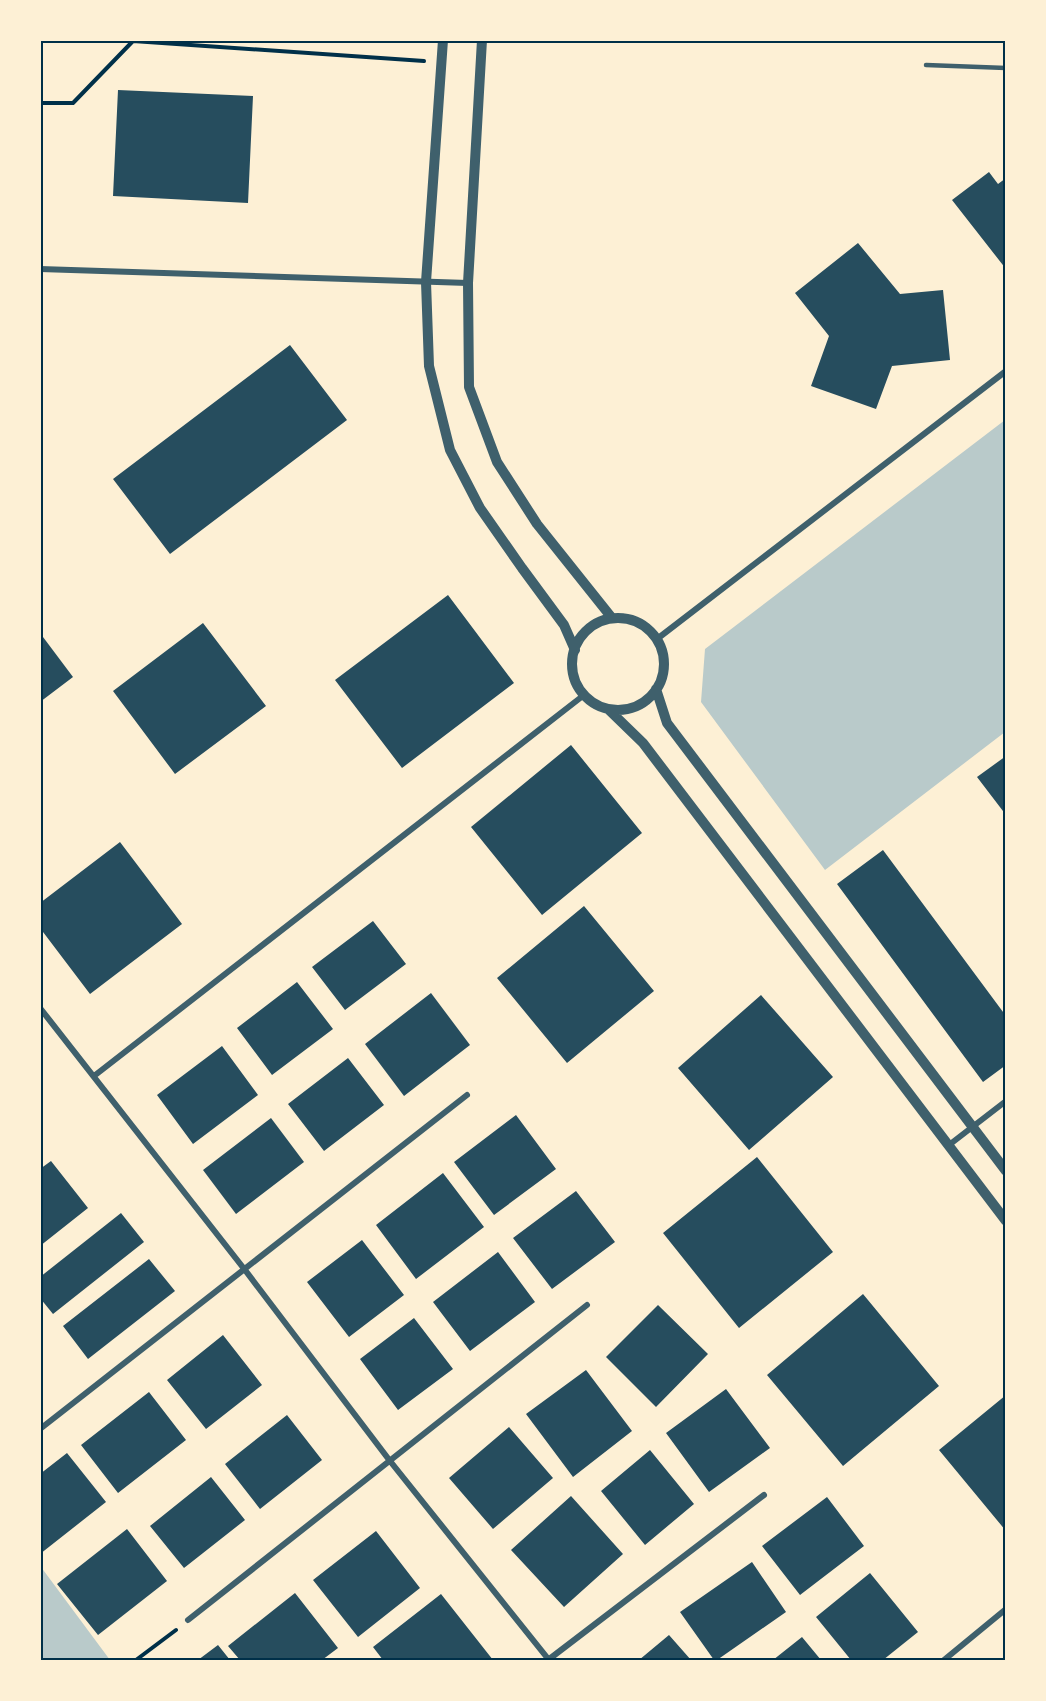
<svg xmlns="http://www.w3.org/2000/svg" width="1046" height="1701" viewBox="0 0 1046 1701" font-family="Karla,sans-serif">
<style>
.green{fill:#b9caca}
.building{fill:#264d5e}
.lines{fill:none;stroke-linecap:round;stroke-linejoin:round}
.path{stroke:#003049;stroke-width:4}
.service{stroke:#3f606c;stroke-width:4.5}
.minor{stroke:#3f606c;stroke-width:6}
.tertiary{stroke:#3f606c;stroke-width:10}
.neatline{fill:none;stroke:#003049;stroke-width:2}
</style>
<rect width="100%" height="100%" fill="#fdf0d5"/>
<path class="green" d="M1005 420V732L825 870 701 702 705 649Z
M41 1567 110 1660H41Z"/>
<path class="building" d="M118 90 253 96 248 203 113 196Z
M989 172 998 184 1006 178V269L952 200Z
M858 243 900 294 943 290 950 360 892 366 876 409 811 386 829 336 795 293Z
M290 345 347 420 170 554 113 479Z
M448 595 514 683 402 768 335 680Z
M203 623 266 706 175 774 113 691Z
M40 633 73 677 40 702Z
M571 745 642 833 542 915 471 827Z
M1006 756V815L977 777Z
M120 842 182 924 90 994 40 928V903Z
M883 850 1006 1016V1065L983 1082 837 884Z
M584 906 654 991 567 1063 497 978Z
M373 921 406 964 345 1010 312 967Z
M297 982 333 1029 272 1075 237 1028Z
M431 993 470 1045 404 1096 365 1044Z
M761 995 833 1077 749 1150 678 1068Z
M222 1046 258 1095 193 1144 157 1095Z
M348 1058 384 1105 324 1151 288 1104Z
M516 1115 556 1169 494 1215 454 1162Z
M271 1118 304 1162 236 1214 203 1170Z
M757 1157 833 1252 739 1328 663 1233Z
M51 1161 88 1208 40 1246V1169Z
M443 1173 484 1227 416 1279 376 1225Z
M576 1191 615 1242 552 1289 513 1238Z
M121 1213 144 1242 53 1314 40 1298V1277Z
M362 1240 404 1295 349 1337 307 1282Z
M498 1252 535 1302 470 1351 433 1302Z
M149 1259 175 1291 88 1359 63 1326Z
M863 1294 939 1386 843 1466 767 1375Z
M658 1305 708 1354 656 1407 606 1357Z
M414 1318 453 1369 398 1410 360 1359Z
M223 1335 262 1385 206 1429 167 1380Z
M586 1370 632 1431 573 1477 526 1414Z
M726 1389 770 1448 709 1492 666 1433Z
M149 1392 186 1440 118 1493 81 1445Z
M1006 1395V1531L939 1450Z
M287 1415 322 1460 260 1509 225 1464Z
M509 1427 553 1478 493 1529 449 1478Z
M650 1450 694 1504 645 1545 601 1491Z
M67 1453 106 1502 40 1554V1474Z
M211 1477 245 1520 184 1568 150 1526Z
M571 1496 623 1554 564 1607 511 1550Z
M827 1497 864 1546 800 1595 762 1546Z
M127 1529 167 1581 98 1635 57 1584Z
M376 1531 420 1588 358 1637 313 1580Z
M752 1562 786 1612 717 1660H714L680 1612Z
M870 1573 918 1632 883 1660H851L816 1617Z
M295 1593 338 1648 322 1660H240L228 1646Z
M441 1594 493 1660H383L373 1647Z
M669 1635 691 1660H639Z
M802 1637 821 1660H773Z
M218 1645 230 1660H198Z"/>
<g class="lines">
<path class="path" d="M40 103H73L133 41 424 61
M136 1660 176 1630"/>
<path class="service" d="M926 65 1006 68"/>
<path class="minor" d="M40 269 468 283
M657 639 1006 371
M40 1008 245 1270 390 1461 549 1660
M94 1076 584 695
M949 1145 1006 1101
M40 1429 467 1095
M188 1620 587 1305
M548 1660 764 1495
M944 1660 1006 1609"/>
<path class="tertiary" d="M443 40 426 282 429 366 450 450 480 508 522 568 564 625 575 650
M482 40 468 283 469 387 497 462 537 524 612 618
M572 664a46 46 0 1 1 92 0a46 46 0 1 1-92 0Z
M656 689 667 723 1006 1171
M608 709 643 743 1006 1221"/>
</g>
<rect width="1046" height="1701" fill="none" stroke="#fdf0d5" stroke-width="84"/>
<rect x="42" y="42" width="962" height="1617" class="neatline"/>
</svg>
